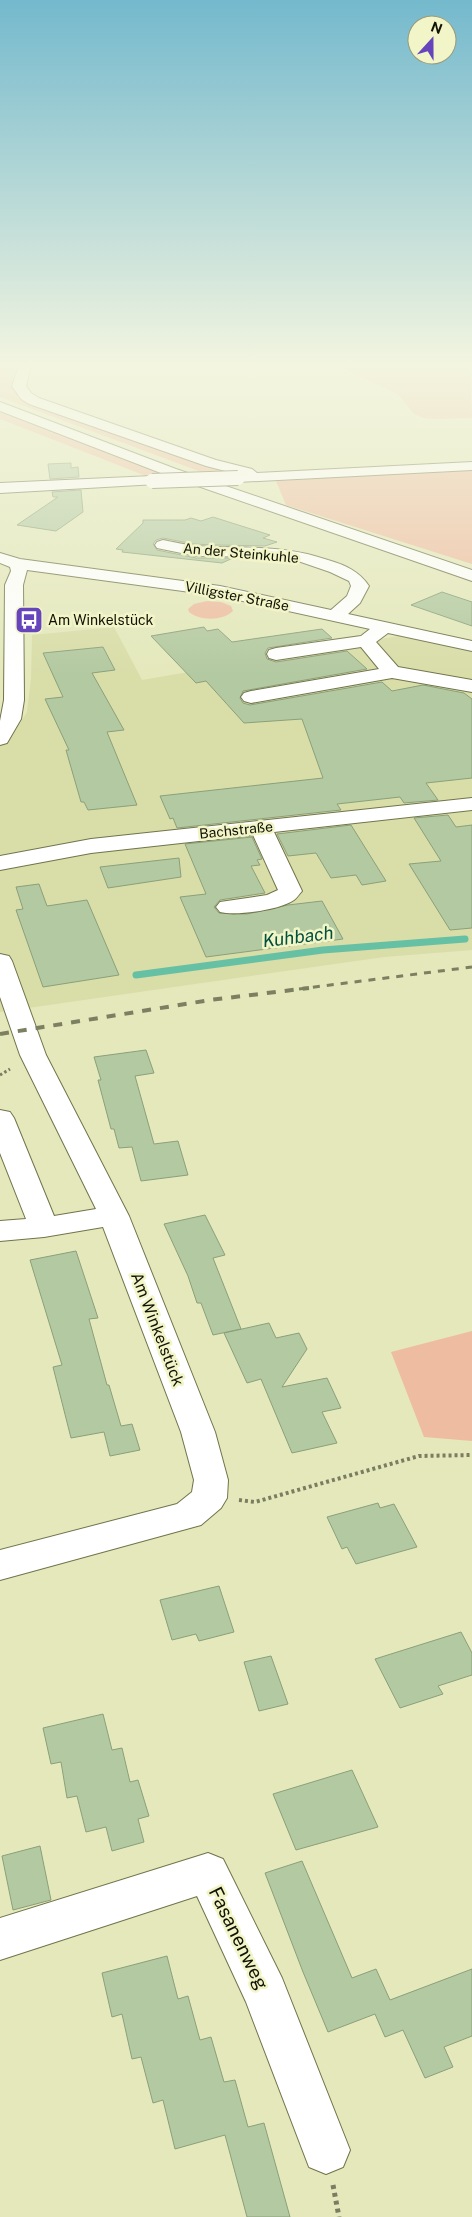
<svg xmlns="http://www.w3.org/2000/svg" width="472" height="2217" viewBox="0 0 472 2217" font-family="'Public Sans',sans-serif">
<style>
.built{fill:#d9dda8}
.green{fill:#eebda1}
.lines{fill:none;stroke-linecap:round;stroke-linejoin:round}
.stream{stroke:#66c0a4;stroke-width:7}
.building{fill:#b3c9a1;stroke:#8ba07a}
.minor-casing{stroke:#71744b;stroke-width:2}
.major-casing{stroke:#71744b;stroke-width:2}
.path-far2{stroke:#7b7d60;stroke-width:3;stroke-dasharray:2.5 2.5;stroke-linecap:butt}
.path-far1{stroke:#7b7d60;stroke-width:4;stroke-dasharray:3 3;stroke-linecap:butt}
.path{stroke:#7b7d60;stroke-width:5;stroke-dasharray:4 4;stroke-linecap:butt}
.minor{fill:#fff;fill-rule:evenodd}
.major{fill:#fff;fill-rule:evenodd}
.rail-far1{stroke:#7d7f61;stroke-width:3;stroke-dasharray:7 7;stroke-linecap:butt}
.rail{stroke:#7d7f61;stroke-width:4;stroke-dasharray:9 9;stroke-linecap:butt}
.minor-bridge-casing{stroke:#71744b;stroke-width:16;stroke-linecap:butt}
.minor-bridge{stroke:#fff;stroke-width:14}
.labels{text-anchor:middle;stroke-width:5;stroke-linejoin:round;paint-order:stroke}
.far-street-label{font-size:14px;fill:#121204;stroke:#f2f5c8}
.far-poi-label{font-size:14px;fill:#121204;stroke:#f2f5c8;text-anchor:start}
.street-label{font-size:16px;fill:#121204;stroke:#f2f5c8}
.water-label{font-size:18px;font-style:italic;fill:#00503e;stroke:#f2f5c8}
.near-street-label{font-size:19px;fill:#121204;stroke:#f2f5c8}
</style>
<rect width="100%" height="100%" fill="#e4e8bb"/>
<path class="built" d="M114 627 142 680 404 635 472 652V950L384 957 0 1012V737L12 736 27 712 31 679 32 635Z"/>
<path class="green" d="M0 366H17L14 379 18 398 235 472 204 473 0 397Z
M352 366H453L470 370 472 418 435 419 423 418 414 414 398 394 346 370Z
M0 411 166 474 146 476 0 419Z
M472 469V564L286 505 276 481Z
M207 601 221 602 231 606 233 611C223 621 200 621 189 612L188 609 194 604Z
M472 1331V1441L424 1437 391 1352Z"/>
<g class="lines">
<path class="stream" d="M136 975 323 950 465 939"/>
</g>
<path class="building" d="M71 463V468L78 467 79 477 50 479 48 464Z
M81 490 83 512 56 531 17 525 58 497H53L52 492Z
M213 517 270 535 263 538 277 542 265 546 215 545 193 544 163 538 156 540 153 544 157 550 196 558H233L222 563 122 552 123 550 116 549 143 523V520H185L191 518 201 521Z
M442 592 472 602V626L411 605Z
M204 627 207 631 218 629 232 642 322 629 332 638 268 648 265 653 267 659 276 662 347 651 367 669 243 691 240 698 243 703 250 705 382 682 392 691 423 685 464 693 472 699V778L426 783 438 800 404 803 400 797 337 804 341 810 177 828 173 818 170 819 160 796 323 778 302 719 244 723 206 681 196 683 151 636Z
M103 647 115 670 92 673 124 730 107 732 137 805 88 810 84 802H81L66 750H69L45 699 63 697 43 653Z
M448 815 456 827 472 825V928L450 930 409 864 441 861 414 818Z
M351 825 386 881 362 885 356 875 331 878 316 853 288 856 277 834Z
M252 837 262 859 257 860 260 865 251 866 265 893 220 900 214 907 219 913 247 914 288 905 322 901 343 939 206 957 180 897 206 894 185 844Z
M179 858 181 877 108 888 100 867Z
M39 884 47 906 87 900 119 975 43 987 16 910 23 909 16 887Z
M146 1050 154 1073 135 1076 154 1144 178 1141 188 1175 141 1181 132 1147 119 1148 114 1129H111L98 1080H101L94 1057Z
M205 1215 225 1255 213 1258 241 1329 213 1335 201 1303H197L188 1276 164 1224Z
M76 1251 98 1318 89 1319 107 1385H109L121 1426 132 1424 140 1450 110 1456 104 1432 71 1438 53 1367 62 1365 30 1260Z
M269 1323 276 1338 299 1333 307 1349 282 1387 327 1378 341 1408 322 1412 337 1443 292 1453 261 1379 247 1383 224 1333Z
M378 1503 380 1508 394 1504 417 1547 356 1564 347 1547 342 1549 327 1517Z
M219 1586 234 1632 199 1641 196 1634 172 1640 160 1600Z
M461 1632 472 1653V1675L438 1686 443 1694 400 1708 375 1659Z
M271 1656 288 1704 259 1711 244 1662Z
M103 1714 112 1750 122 1748 130 1782 138 1780 149 1816 138 1819 144 1842 112 1851 106 1827 86 1832 77 1796 67 1798 61 1762 51 1764 43 1728Z
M352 1770 378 1827 296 1850 273 1794Z
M40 1846 51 1900 13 1910 2 1856Z
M302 1861 352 1978 376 1969 390 2000 472 1969V2036L444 2047 453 2067 425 2078 403 2030 385 2037 375 2014 328 2032 303 1972 265 1873Z
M167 1956 178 1999 188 1996 200 2040 211 2037 224 2082 235 2080 248 2127 264 2123 290 2217H247L225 2135 175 2149 163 2100 153 2103 141 2057 132 2059 122 2014 112 2017 102 1973Z"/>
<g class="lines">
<defs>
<path id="minor" d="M19 366H31L26 386 31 393 39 398 216 460 252 469 257 473 472 462V470L238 482 233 481 231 478 237 474 206 466 29 404 21 399 12 386Z
M152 476 157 478 160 481 157 484 0 493V483Z
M163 540C174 542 186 545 197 546 245 549 281 544 328 560 345 565 359 571 369 586L360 603 348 614 472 641V651L388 633 376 642 398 667 472 680V692L392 678 251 703 244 701 241 697 244 693 251 691 379 669 361 647 276 660 269 658 267 654 269 650 276 648 361 636 370 629 220 596 27 570 23 585 24 700 21 719 7 743 0 745V721L4 700 5 585 11 571 10 567 0 563V553L20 559 220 586 331 610 347 596 351 586 349 581 330 572 298 561 269 557 196 556 157 548 155 545 157 542Z
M472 798V810L274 832 302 891C299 894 297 898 294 900 280 910 236 916 220 912L216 907 220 902 267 895 278 890 253 835 91 853 0 870V856L91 839Z
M0 954 9 956 12 961 46 1055 129 1216 215 1432 228 1480 227 1498 221 1508 201 1525 0 1580V1550L177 1504 192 1492 194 1480 181 1432 103 1227 44 1237 0 1241V1221L26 1219 0 1153V1110L10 1112 14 1118 54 1216 96 1209 20 1055 0 997Z
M208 1853 223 1859 282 1978 350 2150 343 2167 326 2174 309 2167 246 2002 197 1896 0 1960V1918Z"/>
<path id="major" d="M0 402 176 469 472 570V581L166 475 0 411Z"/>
</defs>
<use href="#minor" class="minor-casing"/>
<use href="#major" class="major-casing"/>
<path class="path-far2" d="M0 1075 10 1069"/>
<path class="path-far1" d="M239 1500 255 1502 419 1456 472 1455"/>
<path class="path" d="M333 2185 339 2217"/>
<use href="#minor" class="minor"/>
<use href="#major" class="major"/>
<path class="rail-far1" d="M299 989 472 967"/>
<path class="rail" d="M0 1034 210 1000 309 988"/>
<defs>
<path id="minor-bridge" d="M152 481 238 478"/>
</defs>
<use href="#minor-bridge" class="minor-bridge-casing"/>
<use href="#minor-bridge" class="minor-bridge"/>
</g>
<linearGradient id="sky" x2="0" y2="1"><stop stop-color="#74b9cd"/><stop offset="0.54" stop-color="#f3f5e0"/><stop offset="1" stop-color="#f3f5e0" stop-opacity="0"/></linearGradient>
<rect width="472" height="676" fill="url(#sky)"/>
<defs>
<symbol id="bus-square" viewBox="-11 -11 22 22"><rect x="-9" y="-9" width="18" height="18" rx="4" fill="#6544bc" stroke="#f2f5c8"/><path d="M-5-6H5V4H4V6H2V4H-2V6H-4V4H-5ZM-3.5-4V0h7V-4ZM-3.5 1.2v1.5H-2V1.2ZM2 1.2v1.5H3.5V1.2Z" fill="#fff"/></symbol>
</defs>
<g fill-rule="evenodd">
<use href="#bus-square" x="13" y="604" width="32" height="32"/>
</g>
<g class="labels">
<g class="far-street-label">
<text transform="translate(241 553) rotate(5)" y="5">An der Steinkuhle</text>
<text transform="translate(237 596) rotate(11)" y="5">Villigster Straße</text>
<text transform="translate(236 830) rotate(-6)" y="5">Bachstraße</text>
</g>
<g class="far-poi-label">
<text x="48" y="625">Am Winkelstück</text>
</g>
<g class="street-label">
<text transform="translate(158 1329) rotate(69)" y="6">Am Winkelstück</text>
</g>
<g class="water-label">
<text transform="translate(298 937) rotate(-7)" y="6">Kuhbach</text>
</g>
<g class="near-street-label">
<text transform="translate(239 1938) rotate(64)" y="7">Fasanenweg</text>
</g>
</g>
<g transform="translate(432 40) rotate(21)"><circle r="24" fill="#f2f5c8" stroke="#989a7a"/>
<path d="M0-4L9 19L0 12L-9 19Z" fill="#6544bc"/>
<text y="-8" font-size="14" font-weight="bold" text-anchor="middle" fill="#121204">N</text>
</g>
</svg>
